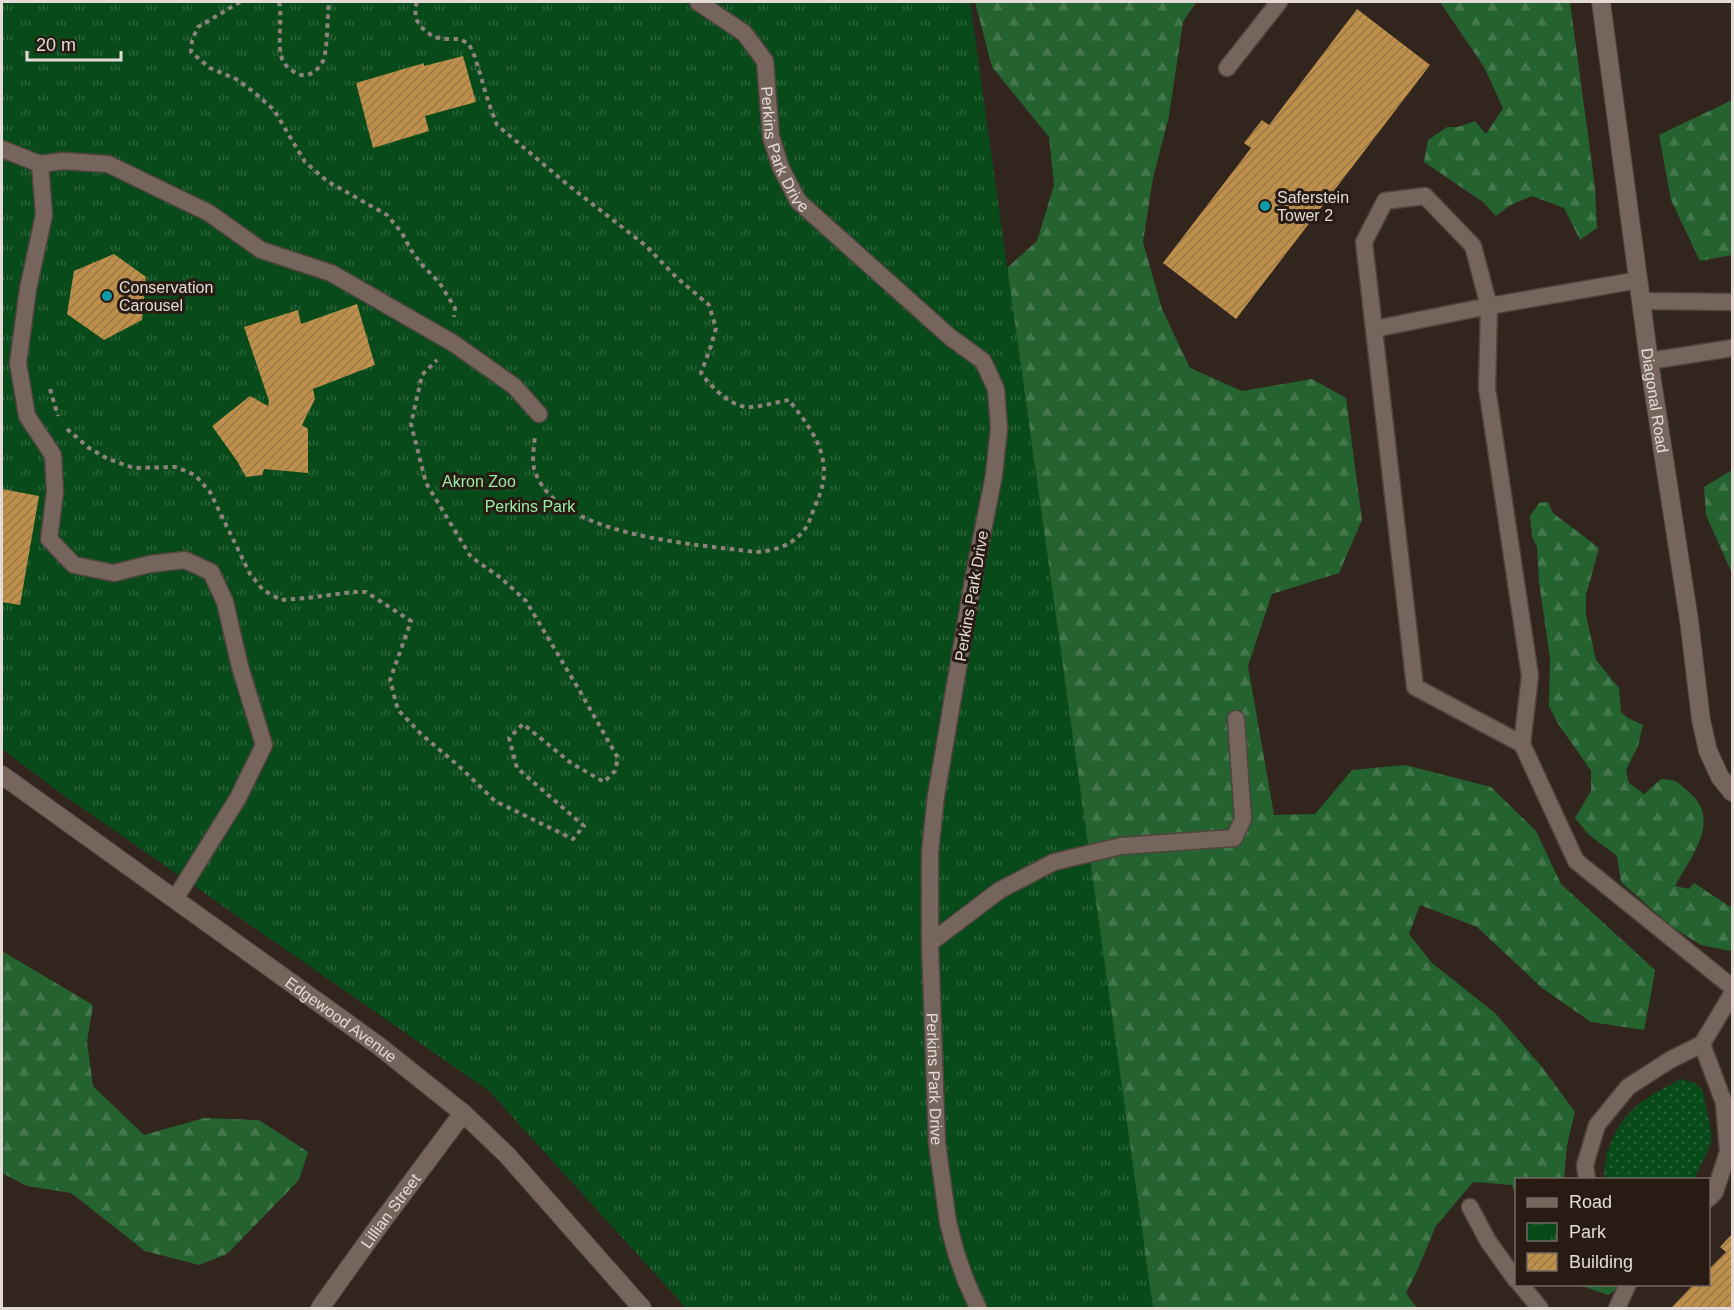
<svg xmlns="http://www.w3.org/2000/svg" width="1734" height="1310" viewBox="0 0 1734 1310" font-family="Arial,sans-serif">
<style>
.grass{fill:url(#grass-dots)}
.forest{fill:url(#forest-firs)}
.park{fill:url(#park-tufts)}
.building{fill:url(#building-hatch)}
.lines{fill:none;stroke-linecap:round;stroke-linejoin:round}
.lane-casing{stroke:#4f433d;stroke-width:19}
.street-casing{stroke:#4f433d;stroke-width:20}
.secondary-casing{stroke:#4f433d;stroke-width:20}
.path{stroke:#8d827c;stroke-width:4;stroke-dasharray:4.5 4.5;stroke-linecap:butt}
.lane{stroke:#75655d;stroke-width:16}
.street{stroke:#75655d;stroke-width:18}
.secondary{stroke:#75655d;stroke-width:18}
.culture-dot{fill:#0f9aa8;stroke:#281b14;stroke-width:2}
.labels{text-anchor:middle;stroke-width:6;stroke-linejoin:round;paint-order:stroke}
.street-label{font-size:16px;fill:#e4dbd6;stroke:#281b14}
.poi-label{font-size:16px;fill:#e4dbd6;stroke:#281b14;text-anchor:start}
.park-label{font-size:16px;fill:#97eda1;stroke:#281b14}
</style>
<defs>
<pattern id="grass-dots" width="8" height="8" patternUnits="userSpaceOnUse" patternTransform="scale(1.5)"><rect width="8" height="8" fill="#084a19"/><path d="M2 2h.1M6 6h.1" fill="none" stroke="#2c643a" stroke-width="1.8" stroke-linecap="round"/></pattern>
<pattern id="forest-firs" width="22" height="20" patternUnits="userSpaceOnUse" patternTransform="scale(1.5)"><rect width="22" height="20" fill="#24622f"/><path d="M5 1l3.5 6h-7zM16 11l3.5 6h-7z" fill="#44784c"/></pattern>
<pattern id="park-tufts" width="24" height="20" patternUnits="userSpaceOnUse" patternTransform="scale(1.5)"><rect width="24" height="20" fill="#084a19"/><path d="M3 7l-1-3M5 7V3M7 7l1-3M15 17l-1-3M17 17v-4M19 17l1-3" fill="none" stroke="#2c643a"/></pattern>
<pattern id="building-hatch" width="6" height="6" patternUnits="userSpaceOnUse" patternTransform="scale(1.5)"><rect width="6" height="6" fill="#bf904c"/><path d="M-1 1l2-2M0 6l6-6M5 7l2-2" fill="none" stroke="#9a7948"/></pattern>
</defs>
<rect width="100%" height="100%" fill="#32251e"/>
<path class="grass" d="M1680 1079 1695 1083 1703 1091 1711 1132V1144L1694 1179H1604C1604 1151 1616 1122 1639 1104 1651 1094 1667 1087 1680 1079Z"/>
<path class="forest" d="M975 2H1196L1183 22 1169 116 1153 178 1143 242 1162 309 1190 368 1242 391 1312 379 1346 398 1362 520 1339 573 1272 594 1248 666 1274 815 1315 814 1352 770 1405 765 1491 787 1536 831 1561 884 1655 970 1650 1000 1644 1030 1591 1022 1542 988 1477 927 1420 905 1409 934 1432 963 1495 1013 1542 1067 1575 1112 1567 1145 1564 1179 1516 1180V1197L1512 1185 1473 1182 1436 1226 1417 1271 1406 1293 1417 1308H778L1007 389 1008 267 1037 241 1054 185 1049 137 992 67Z
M1440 2H1570L1595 187 1597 228 1580 240 1564 208 1532 196 1509 206 1496 216 1483 202 1424 162 1428 140 1447 127H1458L1475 121 1486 134 1503 108 1484 67Z
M1732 100V255L1700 261 1671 200 1659 135Z
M1732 470V570L1731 571 1706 515 1704 487Z
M1548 502 1553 513 1599 548 1586 595V615L1596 660 1619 688 1621 712 1628 718 1643 725 1638 746 1626 770 1629 783 1644 794 1661 779C1678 780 1676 781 1689 792 1722 820 1691 857 1675 886L1689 889 1694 883 1732 908V949L1730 951 1701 945 1672 927 1621 882 1617 856 1589 835 1575 818 1591 791V771L1557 722 1549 706 1550 658 1539 582 1537 547 1532 537 1530 516 1539 503Z
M2 951 93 1005 87 1042 93 1086 144 1135 204 1118 259 1120 308 1152 299 1180 227 1254 199 1265 145 1251 71 1193 27 1186 2 1173Z
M1579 1285H1624L1608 1295Z"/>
<path class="park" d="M2 2H970L1153 1308H686L489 1091 62 794 2 749Z"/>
<path class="building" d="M1357 9 1430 65 1236 319 1163 263 1251 148 1244 143 1262 120 1269 125Z
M463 56 476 102 425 116 429 131 373 148 356 83 424 63V66Z
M114 254 146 277 142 320 104 340 67 314 74 271Z
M357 304 375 365 313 389 315 399 302 425 308 429V473L264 469 262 475 246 477 237 461 212 426 250 396 268 406 269 401 244 327 298 310 301 324Z
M2 489 39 496 20 605 2 602Z
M1732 1234V1308H1671L1694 1284H1708V1270L1726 1252 1720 1247Z"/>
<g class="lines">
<defs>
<g id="lane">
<path id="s1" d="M698 2 744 33 765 61 771 137 781 168 798 201 950 337 983 361 996 389 999 428 994 475 974 575 936 796 930 852V943L937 1143 948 1222 956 1253 966 1281 978 1308"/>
<path d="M1227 68 1279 2"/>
<path d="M2 149 40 164 44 215 28 289 18 363 27 416 53 455 55 492 49 539 74 565 114 573 150 564 185 560 211 572 225 602 240 667 264 745 238 798 175 899"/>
<path d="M40 164 63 161 108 164 209 213 261 250 331 273 453 343 514 386 539 414"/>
<path d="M1639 280 1489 306 1473 246 1425 196 1385 201 1364 242 1415 687 1522 744 1576 861 1732 987"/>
<path d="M1641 301 1732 302"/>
<path d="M1374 329 1489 306 1487 388 1530 676 1522 744"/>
<path d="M1649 361 1732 348"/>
<path d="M930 943 1000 890 1054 862 1121 846 1234 838 1243 819 1236 719"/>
<path d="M1702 1044 1724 1103 1728 1152 1715 1192 1708 1199"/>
<path d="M1587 1180 1585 1165 1597 1125 1628 1087 1670 1060 1702 1044 1732 994"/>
<path d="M1470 1207 1488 1241 1516 1280"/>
<path d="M1520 1284 1540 1308"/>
<path d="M1617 1308 1628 1284"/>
</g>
<g id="street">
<path id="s2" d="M2 775 379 1046 463 1113 507 1155 642 1308"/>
<path id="s3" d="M320 1308 378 1227 463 1113"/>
</g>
<g id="secondary">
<path id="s4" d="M1601 2 1649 361 1689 620 1701 720 1708 751 1720 777 1732 792"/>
</g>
</defs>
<use href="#lane" class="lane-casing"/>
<use href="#street" class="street-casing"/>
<use href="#secondary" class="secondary-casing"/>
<path class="path" d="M240 2 198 27 192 40 191 52 210 68 236 79 255 93 274 110 305 162 327 181 387 215 402 233 411 250 423 266 439 282 455 308 454 317
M279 2C283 19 276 47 283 61 286 67 294 73 301 75 310 77 319 69 323 61 328 49 327 16 329 2
M417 2 415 8 416 19 421 27 432 36 442 39H460L469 44 475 57 489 104 497 125 568 185 645 245 676 277 709 305 716 328 711 346 701 373C711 387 733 409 751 407 764 406 777 402 789 400 801 416 817 435 822 456 827 477 822 490 814 509 811 515 810 521 807 526 795 545 775 551 755 552 697 544 552 537 534 468 532 458 534 446 535 436
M50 389 58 416
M67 429 89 448 108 459 134 468 176 467 195 475 210 492 250 574 263 590 281 600 307 598 352 592H366L411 621 390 680 398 710 421 734 461 768 495 801 573 839 584 826 517 768 509 738 523 724 571 763 604 782 615 771 618 758 578 688 526 601 501 578 471 557 426 483 411 424 422 375 437 360"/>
<use href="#lane" class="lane"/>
<use href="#street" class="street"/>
<use href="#secondary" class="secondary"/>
</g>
<g class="culture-dot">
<circle cx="1265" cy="206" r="6"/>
<circle cx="107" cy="296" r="6"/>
</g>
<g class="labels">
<g class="street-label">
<text dy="6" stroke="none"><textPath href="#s1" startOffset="182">Perkins Park Drive</textPath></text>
<text dy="6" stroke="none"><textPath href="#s4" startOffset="402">Diagonal Road</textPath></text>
<text transform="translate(971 596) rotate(-80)" y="6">Perkins Park Drive</text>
<text dy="6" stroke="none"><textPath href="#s2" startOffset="418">Edgewood Avenue</textPath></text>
<text dy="6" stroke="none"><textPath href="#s1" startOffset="1208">Perkins Park Drive</textPath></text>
<text dy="6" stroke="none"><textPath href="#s3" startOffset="120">Lillian Street</textPath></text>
</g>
<g class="poi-label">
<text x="1277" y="203">Saferstein<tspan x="1277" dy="18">Tower 2</tspan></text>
<text x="119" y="293">Conservation<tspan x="119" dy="18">Carousel</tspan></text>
</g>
<g class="park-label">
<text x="479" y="487">Akron Zoo</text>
<text x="530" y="512">Perkins Park</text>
</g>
</g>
<rect width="1734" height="1310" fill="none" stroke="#e4dbd6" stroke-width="6"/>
<rect x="1515" y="1178" width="195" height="108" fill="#281b14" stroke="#736862" stroke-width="1.5"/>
<rect x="1527" y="1198" width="30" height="9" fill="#75655d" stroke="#736862" stroke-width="1.5"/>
<text x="1569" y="1208" font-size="18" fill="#e4dbd6">Road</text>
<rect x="1527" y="1223" width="30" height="18" fill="url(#park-tufts)" stroke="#736862" stroke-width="1.5"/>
<text x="1569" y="1238" font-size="18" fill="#e4dbd6">Park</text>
<rect x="1527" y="1253" width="30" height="18" fill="url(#building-hatch)" stroke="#736862" stroke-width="1.5"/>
<text x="1569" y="1268" font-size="18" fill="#e4dbd6">Building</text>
<path d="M27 51v9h94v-9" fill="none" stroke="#e4dbd6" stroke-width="3"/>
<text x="36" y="51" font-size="18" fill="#e4dbd6" stroke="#281b14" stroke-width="4.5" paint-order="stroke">20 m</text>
</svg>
